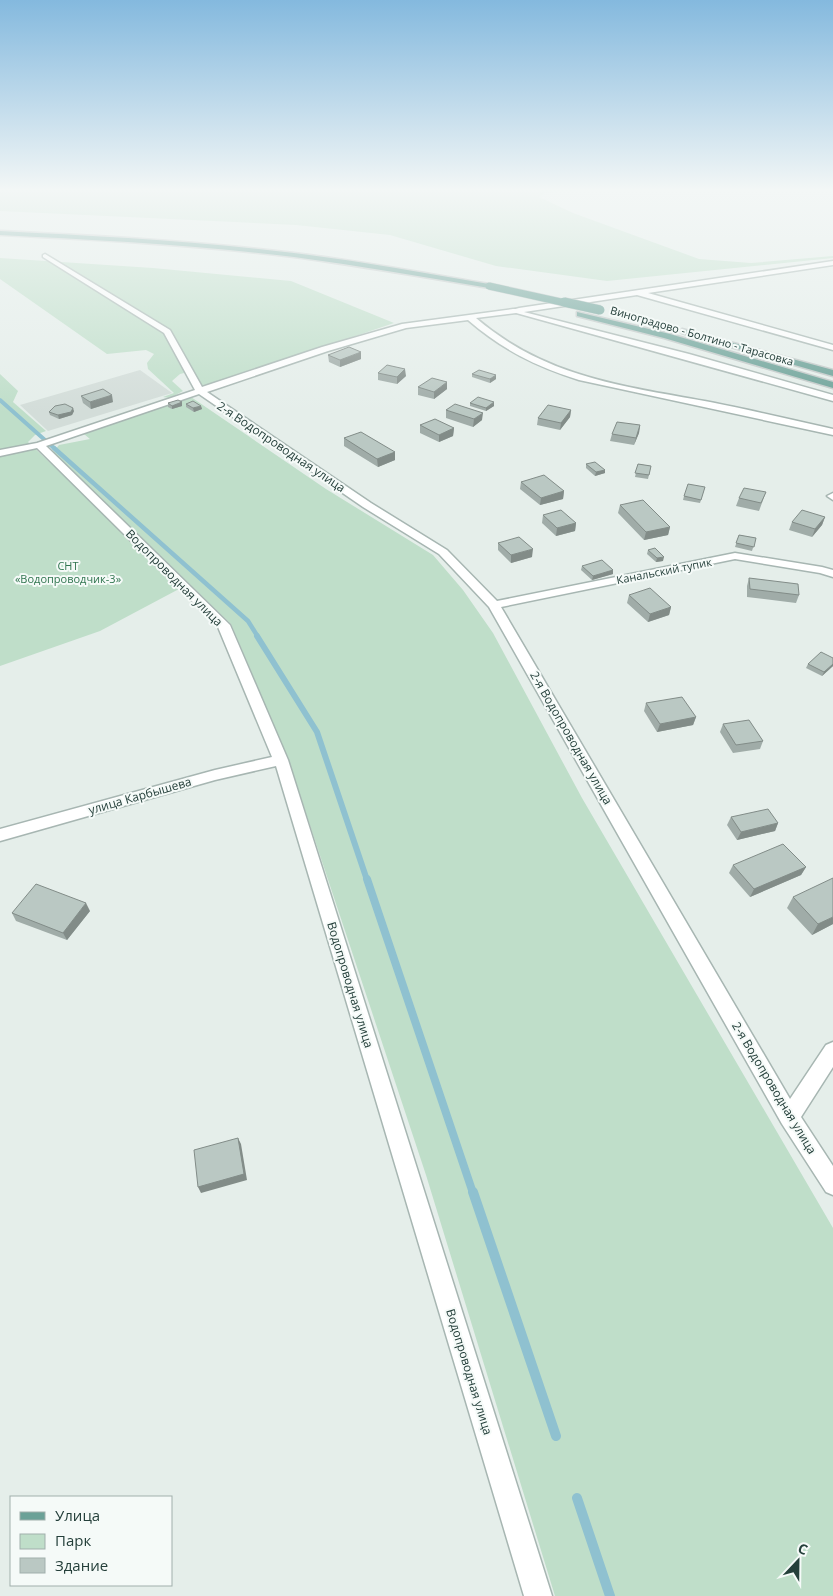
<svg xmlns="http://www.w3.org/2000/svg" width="833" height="1596" viewBox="0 0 833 1596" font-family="'Open Sans',sans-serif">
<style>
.built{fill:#d3ddd9}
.green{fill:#bfdec9}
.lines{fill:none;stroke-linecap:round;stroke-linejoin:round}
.stream-far4{stroke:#8fc1d0;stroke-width:4}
.stream-far3{stroke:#8fc1d0;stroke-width:4.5}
.stream-far2{stroke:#8fc1d0;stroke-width:6}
.stream-far1{stroke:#8fc1d0;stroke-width:8}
.stream{stroke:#8fc1d0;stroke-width:10}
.minor-casing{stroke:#a7b6b2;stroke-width:3}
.tertiary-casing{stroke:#a7b6b2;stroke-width:3}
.primary-casing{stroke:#c2c9c8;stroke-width:3}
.minor{fill:#fff;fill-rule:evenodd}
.tertiary{fill:#fff;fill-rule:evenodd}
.primary{fill:#6ba197;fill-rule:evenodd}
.primary-bridge-far1-casing{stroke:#c2c9c8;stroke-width:8;stroke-linecap:butt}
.primary-bridge-casing{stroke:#c2c9c8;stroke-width:10;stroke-linecap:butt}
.primary-bridge-far1{stroke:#6ba197;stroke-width:7}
.primary-bridge{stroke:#6ba197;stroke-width:9}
.wall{fill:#a0aca8}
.shaded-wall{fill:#828c88}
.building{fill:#bac8c3;stroke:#828c88}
.labels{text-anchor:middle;stroke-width:4;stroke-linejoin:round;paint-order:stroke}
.far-street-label{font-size:11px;fill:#243f3a;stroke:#f5faf8}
.far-park-label{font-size:11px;fill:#30754f;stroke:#f5faf8}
.street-label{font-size:12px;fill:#243f3a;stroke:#f5faf8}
</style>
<rect width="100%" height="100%" fill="#e5eeea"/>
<path class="built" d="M140 370 172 393 48 431 20 405Z"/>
<path class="green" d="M0 190H585L545 193 539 197 573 213 699 259 751 263 833 256V258L607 281 496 266 390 235 296 225 0 211Z
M0 258 153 268 291 281 394 323 214 384 202 385 192 371 180 374 172 381 183 391 170 398 163 397 174 393 148 369 147 363 154 354 146 350 107 354 0 279Z
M0 374 18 391 13 402 46 431 35 435 28 442 97 507 179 589 100 631 0 666Z
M191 397 326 489 433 555 463 590 493 633 582 798 833 1228V1596H555L426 1175 288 759 231 624 53 452 59 445 90 439 84 434Z"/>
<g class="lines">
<path class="stream-far4" d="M0 400 55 449"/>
<path class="stream-far3" d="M54 448 248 621 258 637"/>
<path class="stream-far2" d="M257 636 317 732 367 880"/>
<path class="stream-far1" d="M367 879 473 1193"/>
<path class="stream" d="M473 1192 556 1436
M577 1498 610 1596"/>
<defs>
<path id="minor" d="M45 254 170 330 202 387 322 347 402 324 513 309H516V313L476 318C546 378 624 386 710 402 751 410 792 420 833 429V435L579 380C535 366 503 350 468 320L406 328 328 351 207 392 371 503 447 550 497 601 735 553 822 567 833 570V577L820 573 735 559 501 607 790 1099 826 1045 833 1042V1067L801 1117 833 1166V1195L826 1192 782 1124 489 607 439 554 363 507 199 394 46 446 230 625 288 760 552 1596H524L276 766 215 780 0 841V829L215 770 272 757 218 627 37 448 0 456V450L37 443 195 390 164 333 43 257V255Z
M833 493V500L827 496Z"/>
<path id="tertiary" d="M833 261V265L648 293 833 345V350L637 295 524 312 689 354 833 395V401L509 311 519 308Z"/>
<path id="primary" d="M0 231C98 236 197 241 294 253 360 261 424 273 489 284L493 286 489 288C424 277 360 266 294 257 197 245 98 240 0 235Z
M577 312 670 334 833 382V388L664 338 577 316Z
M682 329 833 370V376L682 333Z"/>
</defs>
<use href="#minor" class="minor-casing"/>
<use href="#tertiary" class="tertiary-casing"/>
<use href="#primary" class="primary-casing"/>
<use href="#minor" class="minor"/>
<use href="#tertiary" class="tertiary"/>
<use href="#primary" class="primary"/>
<defs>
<path id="primary-bridge-far1" d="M489 286 570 304"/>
<path id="primary-bridge" d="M564 302 600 310"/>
</defs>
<use href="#primary-bridge-far1" class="primary-bridge-far1-casing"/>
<use href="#primary-bridge" class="primary-bridge-casing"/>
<use href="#primary-bridge-far1" class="primary-bridge-far1"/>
<use href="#primary-bridge" class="primary-bridge"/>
</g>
<path class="wall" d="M328 355 361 359 340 367 329 362Z
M378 373 406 376 397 384 378 380Z
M472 374 496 379 490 383 472 377Z
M418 387 447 389 434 399 418 395Z
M81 396 113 402 91 409 83 403Z
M182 402V406L172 409 168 407V403Z
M494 402V406L486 411 470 406V403Z
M186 404 201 406 202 409 194 412 186 407Z
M446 410 482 420 473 427 446 418Z
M571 410 570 417 560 430 537 425 538 418Z
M74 411 72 415 59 419 50 415 49 412Z
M420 425 454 428 453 436 439 442 420 433Z
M640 425 639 433 634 445 610 441 612 434Z
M344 438 395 452V460L378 467 344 446Z
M586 464 605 470V473L595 476 586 468Z
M638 464 651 466 648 479 635 477Z
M521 482 564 491 563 499 540 505 520 489Z
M705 487 700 503 683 500 684 496Z
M766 492 759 511 736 506 739 498Z
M620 505 670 527 668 535 644 540 618 513Z
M543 515 576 523 575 531 556 536 542 523Z
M825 517 822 525 812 537 789 530 792 522Z
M739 535 756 538 752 551 735 547Z
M498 543 532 557 511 563 498 550Z
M648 550 663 561 656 562 647 554Z
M582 566 613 570V574L592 580 581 570Z
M749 578 799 595 796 603 747 597V586Z
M629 595 671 607 669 615 648 622 627 603Z
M833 658V666L822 676 806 668 808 664Z
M646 703 696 717 693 725 657 732 644 711Z
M723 724 763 741 760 749 733 753 720 732Z
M731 817 778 823 775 831 737 840 727 825Z
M733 865 806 867 801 875 750 897 729 873Z
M793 897 833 924 812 935 787 908Z
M90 911 67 940 16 921 12 913Z"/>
<path class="shaded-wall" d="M361 352V359L340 367V360Z
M405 369 406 376 397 384V377Z
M496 375V379L490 383V379Z
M447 382V389L434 399V392Z
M112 395 113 402 91 409 90 402Z
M182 402V406L172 409V406Z
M494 402V406L486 411V408Z
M201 406 202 409 194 412 193 408Z
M73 408 74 411 72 415 59 419 58 415Z
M571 410 570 417 560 430 561 423Z
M483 413 482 420 473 427 474 419Z
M640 425 639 433 634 445 636 438Z
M454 428 453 436 439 442V435Z
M395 452V460L378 467 377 459Z
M605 470V473L595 476 596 472Z
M564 491 563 499 540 505 541 498Z
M825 517 822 525 812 537 815 529Z
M576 523 575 531 556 536 557 528Z
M670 527 668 535 644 540 646 532Z
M533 549 532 557 511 563V555Z
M664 557 663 561 656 562 657 558Z
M613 570V574L592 580 593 576Z
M671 607 669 615 648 622 650 614Z
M833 664V666L822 676 824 672Z
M696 717 693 725 657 732 660 724Z
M778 823 775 831 737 840 741 832Z
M806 867 801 875 750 897 754 889Z
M86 903 90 911 67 940 63 933Z
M833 917V924L812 935 818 924Z
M238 1138 241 1144 247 1180 201 1193 198 1187Z"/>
<path class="building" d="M349 347 361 352 340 360 328 355Z
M387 365 405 369 397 377 378 373Z
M479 370 496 375 490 379 472 374Z
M432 378 447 382 434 392 418 387Z
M103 389 112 395 90 402 81 396Z
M478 397 494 402 486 408 470 403Z
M178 400 182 402 172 406 168 403Z
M193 401 201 406 193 408 186 404Z
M65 404 73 408 71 412 58 415 49 412 55 406Z
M455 404 483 413 474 419 446 410Z
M548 405 571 410 561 423 538 418Z
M435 419 454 428 439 435 420 425Z
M617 422 640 425 636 438 612 434Z
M361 432 395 452 377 459 344 438Z
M595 462 605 470 596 472 586 464Z
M638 464 651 466 649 475 635 473Z
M544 475 564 491 541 498 521 482Z
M688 484 705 487 701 500 684 496Z
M744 488 766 492 761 503 739 498Z
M643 500 670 527 646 532 620 505Z
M561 510 576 523 557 528 543 515Z
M802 510 825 517 815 529 792 522Z
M739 535 756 538 754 547 736 543Z
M519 537 533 549 511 555 498 543Z
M655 548 664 557 657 558 648 550Z
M602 560 613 570 593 576 582 566Z
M749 578 798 584 799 595 750 589Z
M650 588 671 607 650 614 629 595Z
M821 652 833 658V664L824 672 808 664Z
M682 697 696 717 660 724 646 703Z
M749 720 763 741 736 745 723 724Z
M768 809 778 823 741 832 731 817Z
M783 844 806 867 754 889 733 865Z
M833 878V917L818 924 793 897Z
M36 884 86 903 63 933 12 913Z
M238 1138 244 1174 198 1187 194 1150Z"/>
<linearGradient id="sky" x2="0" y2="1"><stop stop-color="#84b9de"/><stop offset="0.46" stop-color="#f3f7f6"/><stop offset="1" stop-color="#f3f7f6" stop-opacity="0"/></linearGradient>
<rect width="833" height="413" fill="url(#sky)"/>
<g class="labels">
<g class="far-street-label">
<text transform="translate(702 336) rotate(16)" y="4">Виноградово - Болтино - Тарасовка</text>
<text transform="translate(664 571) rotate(-11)" y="4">Канальский тупик</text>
</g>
<g class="far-park-label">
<text x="68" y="570">СНТ<tspan x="68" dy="13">«Водопроводчик-3»</tspan></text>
</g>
<g class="street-label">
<text transform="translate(281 447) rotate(34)" y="4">2-я Водопроводная улица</text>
<text transform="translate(174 578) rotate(45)" y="4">Водопроводная улица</text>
<text transform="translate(571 738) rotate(60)" y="4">2-я Водопроводная улица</text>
<text transform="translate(140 796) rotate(-16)" y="4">улица Карбышева</text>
<text transform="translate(350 985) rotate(73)" y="4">Водопроводная улица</text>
<text transform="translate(774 1088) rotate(59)" y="4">2-я Водопроводная улица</text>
<text transform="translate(469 1372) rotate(73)" y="4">Водопроводная улица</text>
</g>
</g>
<rect x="10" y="1496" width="162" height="90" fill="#f5faf8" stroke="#a1afac"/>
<rect x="20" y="1512" width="25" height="8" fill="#6ba197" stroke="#a1afac"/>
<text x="55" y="1521" font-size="15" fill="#243f3a">Улица</text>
<rect x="20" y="1534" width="25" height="15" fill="#bfdec9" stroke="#a1afac"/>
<text x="55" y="1546" font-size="15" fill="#243f3a">Парк</text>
<rect x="20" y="1558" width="25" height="15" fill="#bac8c3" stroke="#a1afac"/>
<text x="55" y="1571" font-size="15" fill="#243f3a">Здание</text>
<g transform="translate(798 1561) rotate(22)" stroke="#f5faf8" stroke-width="4" paint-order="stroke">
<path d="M0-4L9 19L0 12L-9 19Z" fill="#243f3a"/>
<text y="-8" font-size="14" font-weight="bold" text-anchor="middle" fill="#243f3a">С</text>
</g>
</svg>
